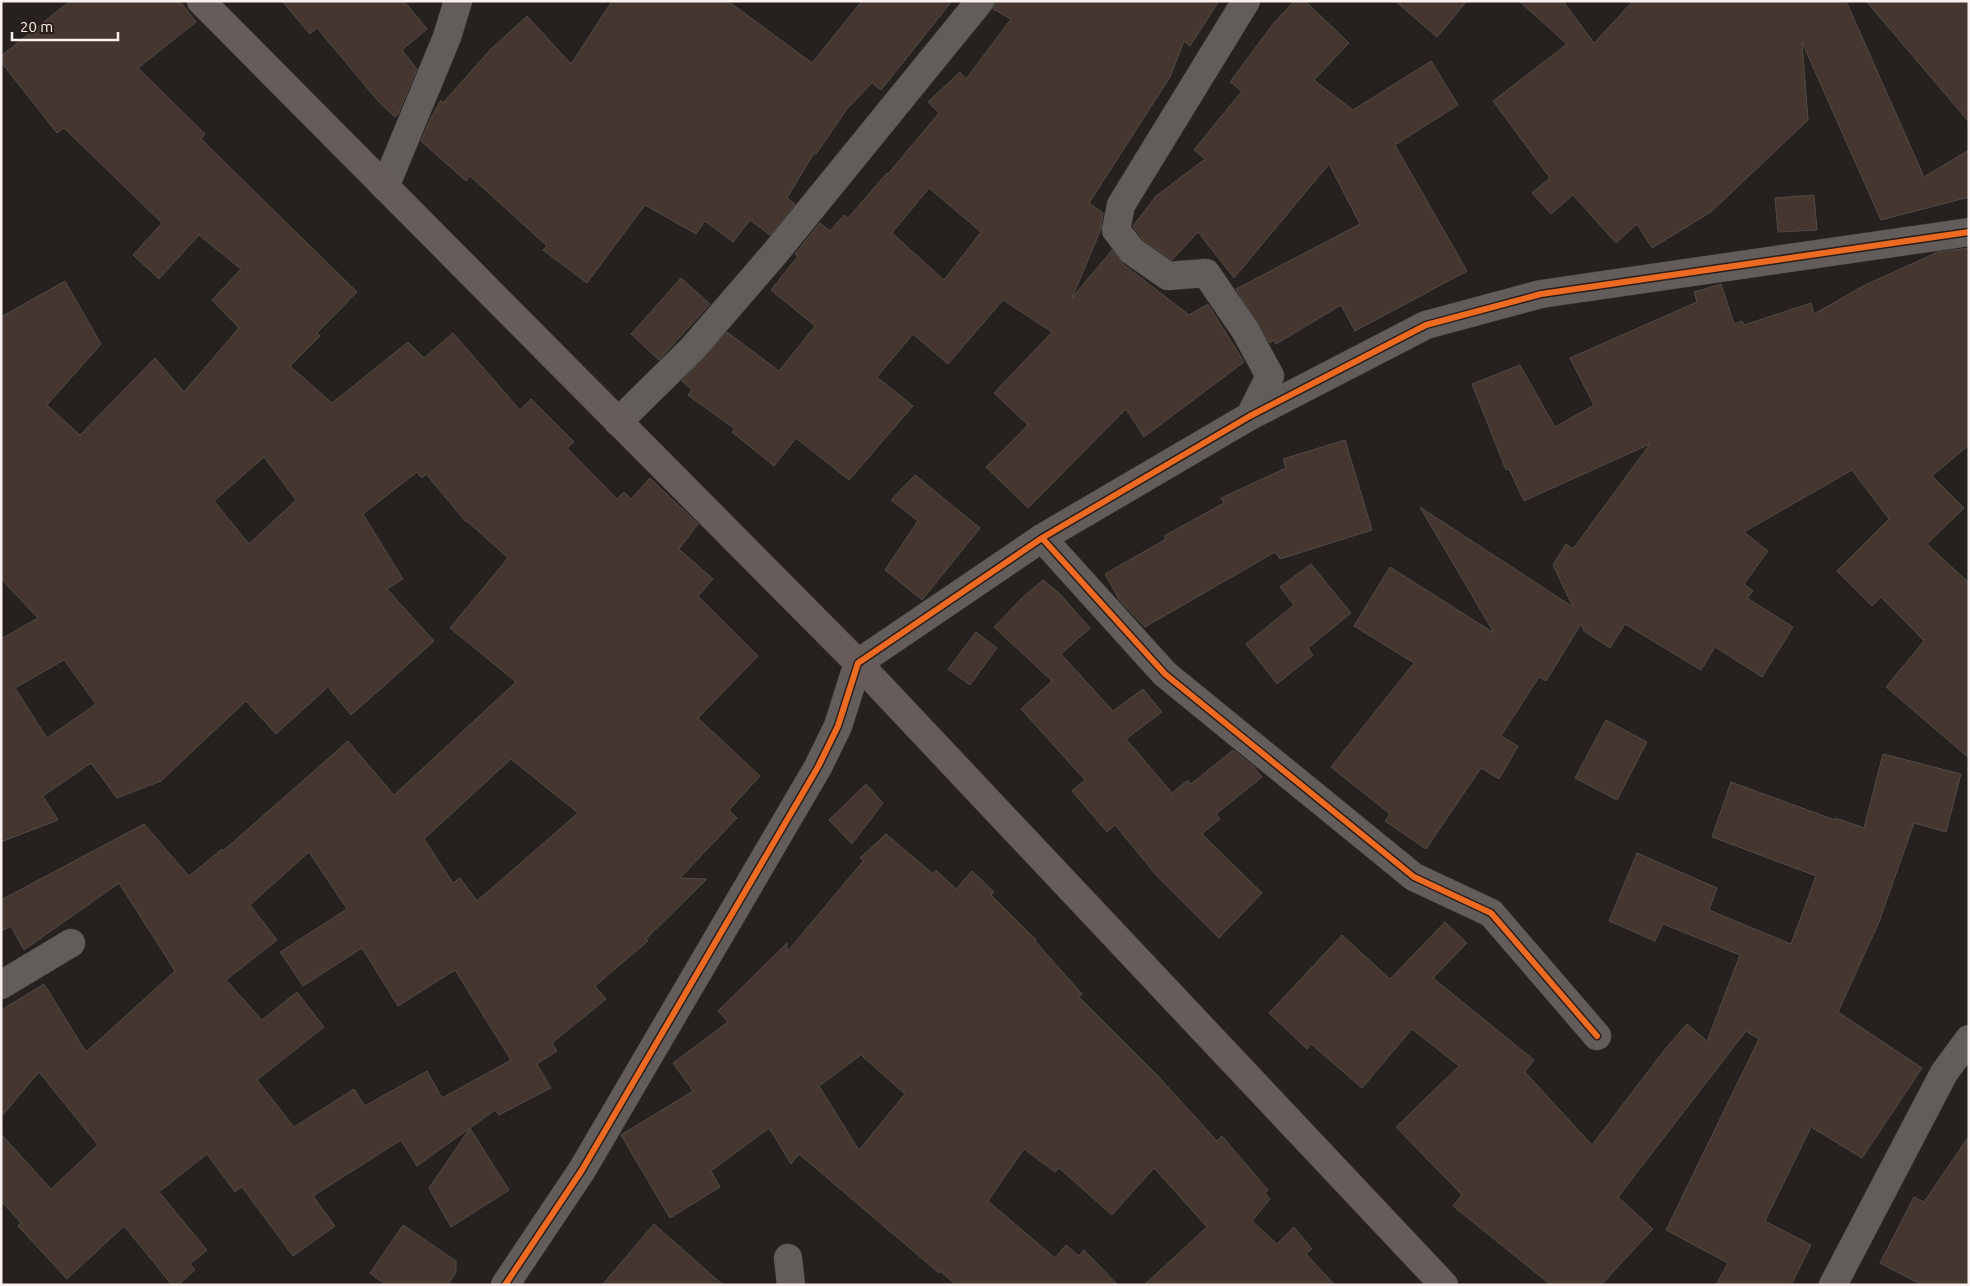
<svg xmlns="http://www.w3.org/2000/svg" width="1970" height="1286" viewBox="0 0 1970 1286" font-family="Ubuntu,sans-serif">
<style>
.building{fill:#453630;stroke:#504a48;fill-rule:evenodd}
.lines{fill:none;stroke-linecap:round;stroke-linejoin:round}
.minor-casing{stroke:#423c3a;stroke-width:29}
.major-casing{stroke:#423c3a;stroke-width:29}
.minor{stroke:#625d5b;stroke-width:28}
.major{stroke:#675c5a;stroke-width:28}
.cycleway-casing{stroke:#2a1e1a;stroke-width:9}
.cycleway{stroke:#ed6a23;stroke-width:6}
</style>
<rect width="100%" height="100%" fill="#26201e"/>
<path class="building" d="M70 1H180L196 22 138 68 205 134 201 139 357 292 317 333 320 336 290 366 332 403 408 342 424 358 453 333 520 410 531 399 574 442 567 448 617 499 624 492 631 499 650 478 698 524 679 549 713 579 698 596 758 656 698 718 760 776 729 810 737 818 680 878 707 879 646 939 648 941 595 986 606 999 552 1043 557 1051 537 1064 551 1088 499 1115 495 1110 417 1166 401 1140 313 1196 335 1226 293 1256 242 1187 235 1192 207 1154 159 1192 207 1250 190 1264 195 1270 178 1285H172L124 1226 67 1279 18 1226 21 1223 1 1201V1134L51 1189 98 1145 39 1072 1 1117V1010L44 984 86 1052 175 971 119 883 24 950 11 926 1 931V900L144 824 189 876 222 849 223 851 348 741 394 795 516 682 450 628 508 558 467 521 466 522 426 474 422 478 417 472 363 514 403 579 387 589 434 641 385 685 351 715 328 687 276 734 246 701 161 781 117 798 91 763 43 796 58 820 1 842V639L38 618 1 579V317L65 281 101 344 47 405 80 435 155 358 184 392 239 328 212 300 241 269 199 235 159 279 133 255 162 223 64 128 57 133 1 62V56ZM264 457 296 500 249 544 214 501ZM64 660 96 704 47 738 15 688ZM511 759 578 813 477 901 460 878 453 883 424 839ZM309 852 347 909 280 952 303 986 362 948 398 1006 455 970 511 1060 442 1098 427 1071 365 1106 354 1089 294 1127 257 1080 324 1027 297 992 262 1020 226 980 277 940 250 905Z
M282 1H404L427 29 402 50 417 69 398 114 395 117 378 101 317 28 310 34Z
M612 1H728L812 63 862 1H952L881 90 872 83 847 109 816 154 814 153 787 198 795 204 770 235 750 220 733 242 705 221 696 234 645 205 587 283 543 250 547 246 470 176 466 181 421 141 431 118 441 100 443 103 490 50 527 16 571 64Z
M995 1H1219L1190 46 1184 41 1170 77 1089 203 1103 213 1101 229 1072 298 1112 250 1123 264 1189 315 1208 304 1244 362 1144 437 1126 409 1028 508 986 467 1028 425 994 393 1052 332 1003 300 948 364 913 334 877 377 913 406 849 480 796 438 774 466 732 432 735 429 688 395 692 390 682 381 727 332 779 371 815 326 771 290 798 256 795 254 820 223 830 231 844 215 848 218 887 173 888 174 939 113 928 102 960 72 966 79 1011 19 993 9ZM929 188 981 232 944 280 892 233Z
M1294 1H1305L1349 43 1314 80 1353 110 1431 61 1458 105 1395 145 1467 271 1355 331 1341 305 1276 344 1274 340 1270 343 1236 289 1360 224 1329 164 1234 278 1198 232 1172 260 1143 240 1133 226 1156 196 1205 159 1194 150 1242 91 1230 82 1273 24Z
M1395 1H1467L1437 37Z
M1519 1H1563L1594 43 1633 1H1846L1924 177 1969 150V197L1881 220 1802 42 1808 120 1711 212 1652 248 1637 224 1616 243 1573 195 1551 214 1532 193 1550 178 1493 101 1567 44Z
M1866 1H1969V122Z
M1814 195 1817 230 1778 232 1775 198Z
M1969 248V445L1932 476 1964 508 1927 544 1969 583V758L1886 687 1924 641 1881 597 1872 606 1837 571 1889 519 1852 470 1744 532 1768 551 1744 584 1753 591 1747 598 1793 627 1762 677 1715 647 1701 670 1625 624 1610 648 1584 631 1581 624 1546 681 1539 677 1501 736 1518 746 1499 779 1481 768 1426 849 1385 821 1390 814 1331 767 1414 663 1354 626 1390 567 1494 633 1420 507 1573 607 1553 565 1566 544 1573 549 1650 444 1524 501 1509 469 1506 470 1472 384 1520 365 1555 427 1594 405 1570 358 1697 302 1694 292 1721 284 1734 324 1742 321 1744 325 1811 303 1814 314 1865 285 1938 252Z
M681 278 710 304 659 360 631 334Z
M1345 440 1372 530 1280 559 1275 552 1145 627 1120 601 1105 574 1166 539 1164 536 1224 503 1221 498 1286 468 1283 459Z
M915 475 980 528 922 600 885 570 918 521 891 500Z
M1311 564 1351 613 1308 648 1313 655 1277 684 1246 644 1294 605 1280 587Z
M1043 580 1058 592 1090 628 1061 654 1113 711 1143 689 1162 712 1126 739 1172 793 1188 780 1191 784 1233 750 1253 766 1262 777 1216 814 1220 819 1202 834 1262 893 1219 938 1156 875 1115 825 1107 832 1072 791 1085 780 1021 709 1052 681 994 627 1023 597Z
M976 632 997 648 970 685 948 669Z
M1606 720 1647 742 1617 800 1575 778Z
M1883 754 1961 774 1946 832 1914 823 1879 922 1838 1012 1922 1068 1862 1158 1811 1127 1765 1221 1811 1245 1791 1285H1716L1728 1263 1666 1230 1759 1039 1746 1031 1618 1197 1653 1229 1601 1285H1551L1453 1206 1462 1195 1396 1127 1459 1066 1412 1029 1362 1088 1311 1044 1307 1049 1269 1013 1342 935 1390 979 1445 922 1467 943 1433 978 1534 1060 1525 1072 1592 1145 1666 1048 1687 1024 1707 1041 1740 955 1663 924 1655 941 1609 921 1637 853 1717 888 1709 910 1791 944 1816 876 1712 837 1731 782 1835 820 1836 818 1864 828Z
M866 784 883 803 852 844 829 820Z
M886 834 933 874 936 870 956 889 972 871 994 892 991 895 1036 940 1035 941 1082 994 1079 997 1157 1075 1217 1141 1222 1136 1268 1190 1265 1193 1270 1199 1252 1221 1277 1244 1294 1227 1312 1249 1306 1254 1335 1285H1144L1207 1227 1154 1168 1112 1215 1059 1168 1055 1172 1024 1149 988 1201 1055 1258 1066 1245 1079 1256 1084 1250 1118 1285H956L940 1271 939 1273 799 1154 791 1164 769 1128 711 1171 720 1187 670 1218 621 1135 693 1091 673 1063 728 1022 718 1011 787 943V952L864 860 860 858ZM861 1055 905 1094 859 1150 819 1086Z
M470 1128 509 1190 451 1227 429 1188Z
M1969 1136V1285H1922L1880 1263 1914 1197 1924 1202Z
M654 1224 723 1285H602Z
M403 1225 456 1261V1272L448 1285H386L370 1273Z"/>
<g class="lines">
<defs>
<path id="minor" d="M1246 1 1121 205 1116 230 1132 251 1168 276 1206 273 1245 330 1270 376 1250 416
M385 187 447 37 458 1
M618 422 693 348 775 253 980 1
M1042 538 1165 674 1414 877 1491 913 1597 1036
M1 985 71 943
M788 1258 791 1285
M505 1285 582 1170 818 767 838 726 858 663 1042 538 1250 416 1426 325 1541 294 1969 232
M1833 1285 1944 1073 1969 1039"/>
<path id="major" d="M201 1 858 663 1444 1285"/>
</defs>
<use href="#minor" class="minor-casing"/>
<use href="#major" class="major-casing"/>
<use href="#minor" class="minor"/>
<use href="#major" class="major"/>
<defs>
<path id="cycleway" d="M1042 538 1165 674 1414 877 1491 913 1597 1036
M505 1285 582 1170 818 767 838 726 858 663 1042 538 1250 416 1426 325 1541 294 1969 232"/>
</defs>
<use href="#cycleway" class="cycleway-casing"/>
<use href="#cycleway" class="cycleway"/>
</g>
<rect width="1970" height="1286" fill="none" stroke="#faf1ee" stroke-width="5"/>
<path d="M12 32v8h106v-8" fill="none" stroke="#faf1ee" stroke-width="2.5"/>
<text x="20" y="32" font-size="15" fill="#faf1ee" stroke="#2a1e1a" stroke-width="4" paint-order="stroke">20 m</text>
</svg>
